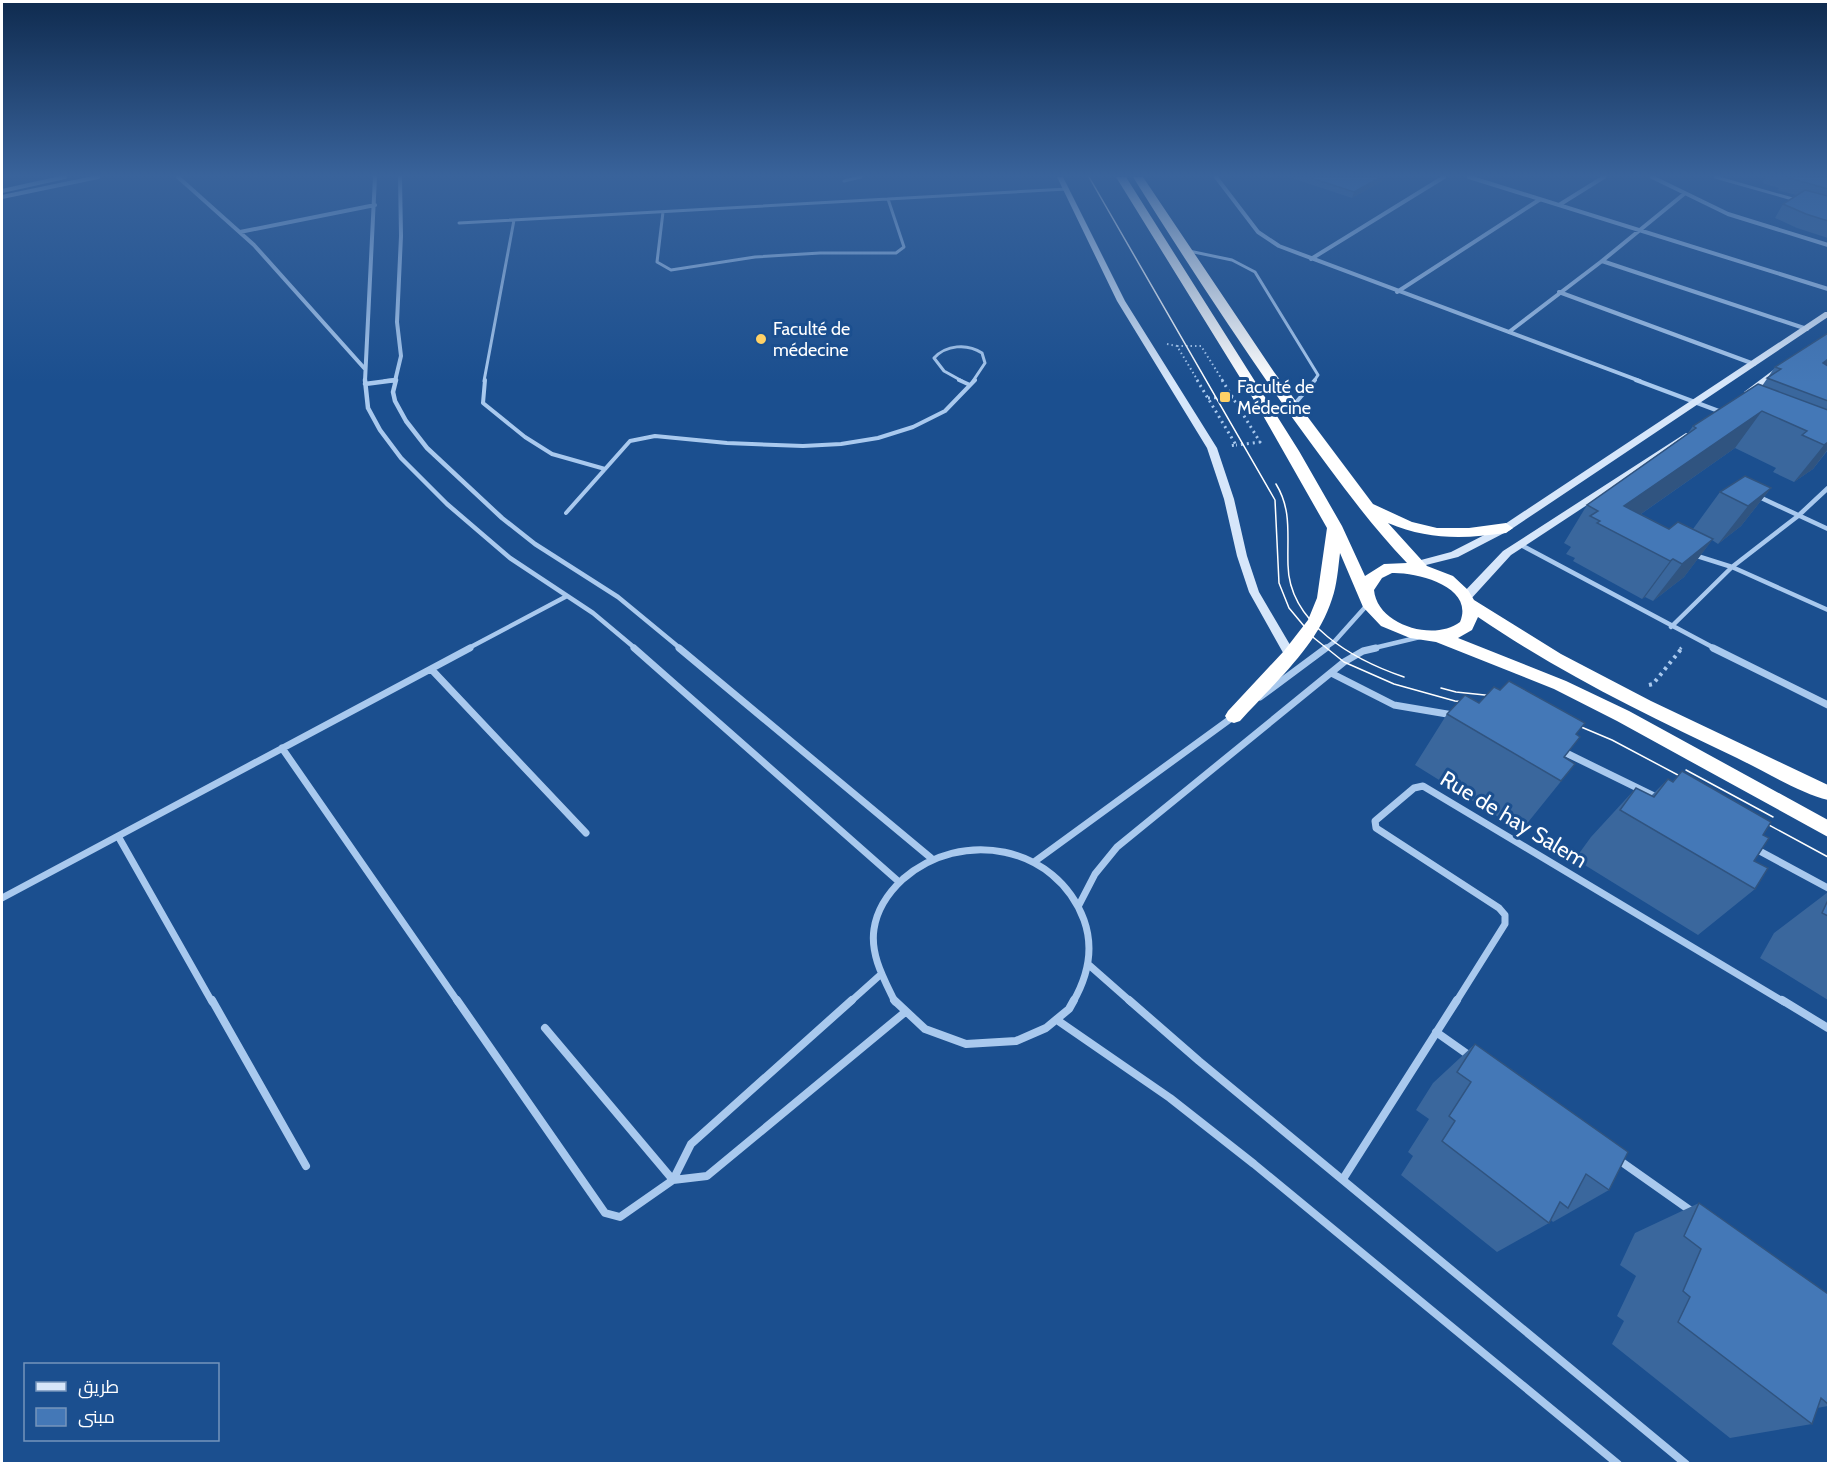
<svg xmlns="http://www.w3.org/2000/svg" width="1830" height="1465" viewBox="0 0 1830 1465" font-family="Cabin,Cairo,sans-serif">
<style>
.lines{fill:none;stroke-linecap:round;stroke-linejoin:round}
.path-far2{stroke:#a9c9ee;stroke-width:2;stroke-dasharray:1.5 3;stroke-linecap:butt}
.path-far1{stroke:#a9c9ee;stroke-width:3;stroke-dasharray:2 4;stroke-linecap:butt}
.path{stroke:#a9c9ee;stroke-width:4;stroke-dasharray:3 4.5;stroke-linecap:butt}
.lane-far1{stroke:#a9c9ee;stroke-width:3}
.lane{stroke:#a9c9ee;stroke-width:4}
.street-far3{stroke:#a9c9ee;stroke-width:4}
.street-far2{stroke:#a9c9ee;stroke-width:4.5}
.street-far1{stroke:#a9c9ee;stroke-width:7}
.street{stroke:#a9c9ee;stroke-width:8}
.secondary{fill:#d6e6fa;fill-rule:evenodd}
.highway{fill:#fff;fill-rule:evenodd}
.tram{stroke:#fff;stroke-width:1.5}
.wall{fill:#3a679d}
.shaded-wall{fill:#305480}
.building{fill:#4478b7;stroke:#305480;stroke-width:1.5}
.poi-dot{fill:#ffd166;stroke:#1b4f8f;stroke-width:2}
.labels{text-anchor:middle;stroke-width:6;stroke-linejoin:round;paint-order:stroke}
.far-poi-label{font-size:18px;fill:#fff;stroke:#1b4f8f;text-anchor:start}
.street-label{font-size:22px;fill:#fff;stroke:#1b4f8f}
</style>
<rect width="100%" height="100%" fill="#1b4f8f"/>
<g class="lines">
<path class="path-far2" d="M1167 344 1177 346 1198 381
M1177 346H1201L1223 381"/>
<path class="path-far1" d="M1197 380 1236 445 1228 446
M1222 380 1260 442 1236 445
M1208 398 1233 397
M1680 649 1683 646"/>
<path class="path" d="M1649 685 1653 684 1682 648"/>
<path class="lane-far1" d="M1715 177 1796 200
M844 181 861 177
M663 212 657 262 671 270 755 257 820 253H896L904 247 888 199
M459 223 1067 189
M1189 251 1232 260 1255 272 1318 375 1314 381
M484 381 514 220
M962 381 944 371 934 358C946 345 967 343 982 353L985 363 973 381"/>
<path class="lane" d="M485 380 483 403 525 437 552 454 605 469
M959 380 970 385
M1293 406 1315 380
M566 513 630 441 655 436 727 443 803 446 841 444 878 438 913 427 945 411 975 380"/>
<path class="street-far3" d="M178 177 254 245 365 369
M1216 177 1258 232 1279 246 1640 381
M1469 177 1828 289
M1652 177 1728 214 1828 245
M2 191 65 177
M2 197 98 177
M1559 205 1604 177
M240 232 375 205
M1311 259 1444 177
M1602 261 1807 329
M1397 292 1539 200
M1559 292 1754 364
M1509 332 1602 261 1684 194
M365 381 375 177
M385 381 396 380
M395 381 401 356 397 322 401 236 400 177"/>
<path class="street-far2" d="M365 380 368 408 380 430 401 458 447 504 510 558 593 613 636 649
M396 380 393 392 395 401 406 421 427 448 502 518 535 544 618 597 681 649
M1636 380 1724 413
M365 384 396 380
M1755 495 1828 529
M1519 544 1716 649
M1694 555 1732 567 1828 610
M1671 627 1732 567 1798 516 1828 488
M467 649 567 596
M1324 649 1334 642 1368 604
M1370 649 1420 637"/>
<path class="street-far1" d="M634 648 898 881
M679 648 931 858
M1713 648 1828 705
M432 670 586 833
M1331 673 1394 705 1453 715
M1260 697 1326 648
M282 748 458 1002
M1562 751 1658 798
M118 836 212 1002
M1754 848 1828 888
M1034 862 1233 717
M2 898 470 648
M1079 905 1095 874 1117 847 1344 662 1363 651 1376 648
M1089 965 1131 1002
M850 1002 879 976
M895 1002C884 979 870 955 874 929 877 909 889 892 903 879 961 828 1056 845 1084 920 1094 948 1088 976 1073 1002
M1456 1002 1505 924V915L1499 908 1376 828 1375 821 1414 788 1423 786 1784 1002"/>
<path class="street" d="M212 1000 306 1166
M457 1000 605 1213 620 1217 673 1180 707 1176 904 1013
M894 1000 925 1029 966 1044 1016 1041 1046 1028 1069 1009 1074 1000
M1129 1000 1199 1061 1686 1464
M1782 1000 1828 1028
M1057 1020 1170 1098 1254 1164 1618 1464
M545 1028 673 1180
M1436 1032 1470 1056
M1616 1158 1694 1213
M1343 1179 1457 1000
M673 1180 691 1144 852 1000"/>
<path class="secondary" d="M1057 177H1063L1125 301 1217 448 1234 499 1247 556 1259 592 1296 655 1294 658H1286L1249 592 1237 556 1224 499 1207 448 1117 301Z
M1825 312H1828V317L1510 530 1458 557 1410 569 1405 566 1406 564 1451 552 1502 526Z
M1776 368 1783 370 1750 396H1744V392Z
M1686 433 1689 434V438L1511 555 1470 600H1462L1461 597 1462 594 1503 551Z"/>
<path class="highway" d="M1116 177H1126L1299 451 1342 526 1365 576 1384 564 1407 563C1365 519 1330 469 1294 420 1238 341 1185 260 1133 177H1143L1274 372 1373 504 1412 522 1437 528H1469L1506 523 1513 528 1506 533C1464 539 1428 540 1388 523L1427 566 1453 576 1468 590 1474 600 1561 654 1651 701 1828 785V800C1800 793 1764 771 1737 758 1648 716 1560 673 1478 617L1472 630 1458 638 1566 681 1629 711 1828 820V837L1617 721 1554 689 1436 642 1410 638 1381 626 1363 607 1340 553C1338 569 1337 585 1332 599 1317 647 1273 684 1240 721L1234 723 1228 721 1225 716 1228 711 1284 651 1308 620 1317 598 1327 528 1257 405ZM1392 573C1416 572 1475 586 1460 622 1434 642 1377 625 1374 590L1382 578Z"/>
<path class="tram" d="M1089 177 1275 500 1279 583 1289 608 1314 638 1344 662 1394 684 1455 701 1476 703
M1276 484C1292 510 1287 535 1288 565 1289 624 1354 660 1404 677
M1441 688 1456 692 1504 697
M1567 721 1612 740 1693 783
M1686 770 1773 817
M1756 818 1828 857"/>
</g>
<path class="wall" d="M1289 177H1386V179L1352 198Z
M1766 177H1828V238L1797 228 1775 218 1783 204 1796 195 1777 190 1779 188 1762 183Z
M1828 333V450L1813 469 1794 482 1773 472 1776 468 1735 448 1641 514 1669 529H1693L1720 492 1771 488 1741 526 1718 544 1712 540 1684 577 1653 601 1645 597 1642 599 1573 561 1575 558 1566 554 1571 547 1564 543 1587 505 1688 433 1693 426 1762 386 1775 367Z
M1479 703 1576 735 1564 757 1575 764 1521 831 1415 765 1447 714Z
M1682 771 1763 835 1754 861 1755 889 1698 935 1575 859 1591 837 1636 788 1651 796 1668 779 1672 782Z
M1828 892V1000L1760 958 1774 933Z
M1475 1044 1609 1190 1553 1222 1551 1220 1549 1223 1497 1252 1401 1175 1413 1156 1408 1152 1429 1119 1416 1110 1433 1083Z
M1699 1203 1828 1294V1406L1817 1408 1812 1424 1730 1438 1612 1344 1624 1321 1617 1316 1636 1276 1620 1265 1635 1233Z"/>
<path class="shaded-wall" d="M1381 177H1386V179L1352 198 1354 192Z
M1828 359V377L1823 363Z
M1762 411 1735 448 1615 532 1624 506Z
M1828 442V449L1813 469 1794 482 1824 445Z
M1771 488 1741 526 1718 544 1748 506Z
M1713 539 1684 577 1653 601 1682 564Z
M1673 559 1645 597 1642 599 1670 561Z"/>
<path class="building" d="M1308 177H1381L1354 192Z
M1786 177H1828V189Z
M1805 190 1828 196V221L1806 214 1783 204Z
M1828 333V359L1823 363 1828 366V401L1767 378 1781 369 1775 367Z
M1758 384 1828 410V442L1824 445 1802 435 1807 431 1762 411 1624 506 1669 529 1678 522 1713 539 1682 564 1673 559 1670 561 1597 523 1600 521 1590 516 1598 511 1587 505 1696 428 1693 426Z
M1745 476 1771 488 1748 506 1720 492Z
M1509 681 1585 723 1576 734 1580 737 1564 757 1575 764 1561 781 1447 714 1465 695 1479 703 1494 687 1500 690Z
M1682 771 1771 822 1763 835 1769 838 1754 861 1768 868 1755 889 1620 810 1636 788 1654 797 1668 779 1673 782Z
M1828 900V916L1822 913Z
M1475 1044 1628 1152 1609 1190 1586 1174 1568 1208 1560 1202 1549 1223 1442 1141 1455 1121 1449 1116 1471 1082 1457 1072Z
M1699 1203 1828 1294V1404L1821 1398 1812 1424 1678 1322 1690 1297 1683 1291 1701 1249 1684 1236Z"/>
<linearGradient id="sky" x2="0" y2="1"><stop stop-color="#0f2b4f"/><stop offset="0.46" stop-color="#39639b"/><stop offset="1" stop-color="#39639b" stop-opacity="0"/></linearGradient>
<rect width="1830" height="382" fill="url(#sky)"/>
<g class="poi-dot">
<circle cx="761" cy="339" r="6"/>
<rect x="1219" y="391" width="12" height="12" rx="3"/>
</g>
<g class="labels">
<g class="far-poi-label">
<text x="773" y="335">Faculté de<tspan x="773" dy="21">médecine</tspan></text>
<text x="1237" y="393">Faculté de<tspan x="1237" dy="21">Médecine</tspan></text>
</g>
<g class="street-label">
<text transform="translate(1514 819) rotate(31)" y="8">Rue de hay Salem</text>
</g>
</g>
<rect width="1830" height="1465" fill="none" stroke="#ffffff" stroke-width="6"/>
<rect x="24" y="1363" width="195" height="78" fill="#1b4f8f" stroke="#7695bc" stroke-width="1.5"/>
<rect x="36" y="1382" width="30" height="9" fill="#d6e6fa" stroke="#7695bc" stroke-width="1.5"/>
<text x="78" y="1393" font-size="18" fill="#ffffff">طريق</text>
<rect x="36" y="1408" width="30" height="18" fill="#4478b7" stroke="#7695bc" stroke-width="1.5"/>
<text x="78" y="1423" font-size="18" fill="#ffffff">مبنى</text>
</svg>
